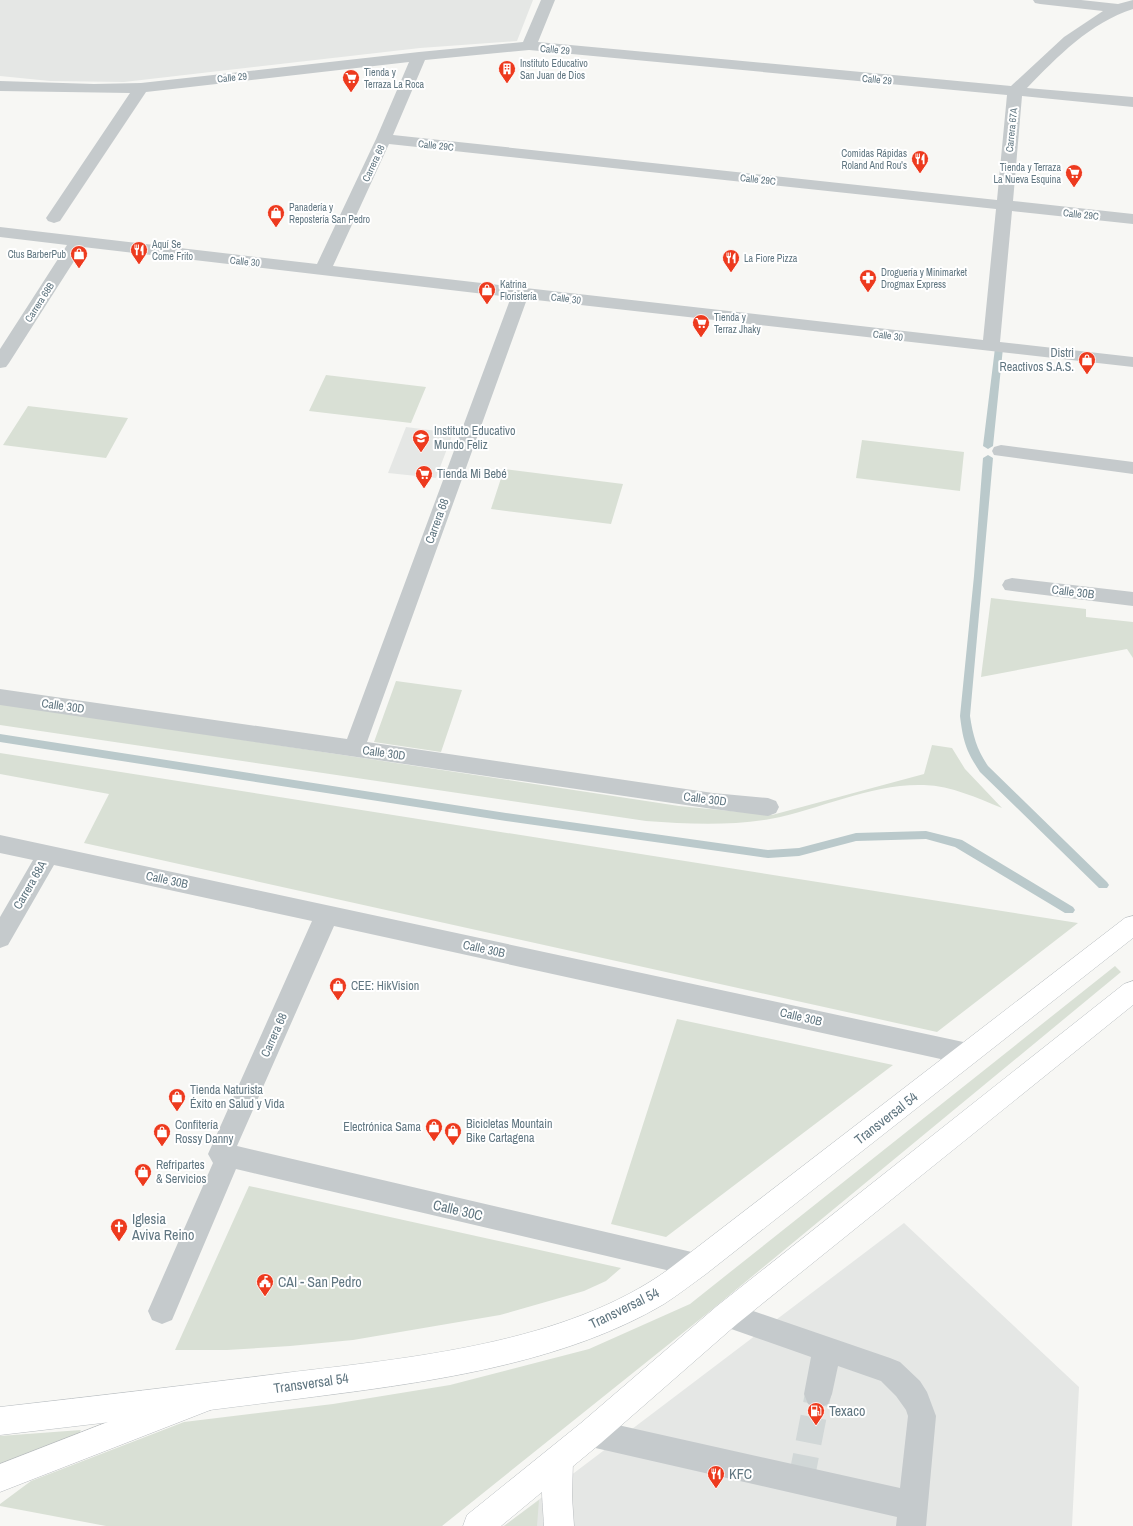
<svg xmlns="http://www.w3.org/2000/svg" width="1133" height="1526" viewBox="0 0 1133 1526" font-family="'Archivo Narrow',sans-serif">
<style>
.built{fill:#e5e7e5}
.green{fill:#d9e0d5}
.lines{fill:none;stroke-linecap:round;stroke-linejoin:round}
.stream{fill:#bac9cb;fill-rule:evenodd}
.minor-tunnel{stroke:#d1d7d7;stroke-width:26;stroke-dasharray:26 13;stroke-linecap:butt}
.major-casing{stroke:#b8bdc0;stroke-width:1}
.highway-casing{stroke:#b9bdc0;stroke-width:1}
.minor{fill:#c5cacc;fill-rule:evenodd}
.major{fill:#fff;fill-rule:evenodd}
.highway{fill:#fff;fill-rule:evenodd}
.labels{text-anchor:middle;stroke-width:4;stroke-linejoin:round;paint-order:stroke}
.far-street-label{font-size:10px;fill:#607681;stroke:#fff}
.far-poi-label{font-size:10px;fill:#607681;stroke:#fff;text-anchor:start}
.poi-label{font-size:12px;fill:#607681;stroke:#fff;text-anchor:start}
.street-label{font-size:12px;fill:#607681;stroke:#fff}
.near-street-label{font-size:14px;fill:#607681;stroke:#fff}
.near-poi-label{font-size:14px;fill:#607681;stroke:#fff;text-anchor:start}
</style>
<rect width="100%" height="100%" fill="#f7f7f4"/>
<path class="built" d="M0 0H533L517 41 420 48 124 82 50 81 0 76Z
M406 427 453 433 436 478 388 473Z
M904 1223 1079 1387 1072 1526H504Z"/>
<path class="green" d="M326 375 426 387 411 423 309 411Z
M28 406 128 418 106 458 3 445Z
M862 440 964 452 960 491 856 478Z
M504 469 623 484 611 524 491 509Z
M991 598 1086 609V617L1133 622V658L1127 649 981 677Z
M396 681 462 690 441 752 374 742Z
M0 703 679 806 772 815 924 774 932 745 952 748 965 769 1002 808C977 798 952 786 924 785 873 783 821 809 770 819 729 826 687 824 646 821L0 725Z
M0 753 1078 923 937 1032 84 843 109 794 0 774Z
M1115 966 1121 972 709 1312 442 1526H106L0 1506V1504L31 1481 184 1422 333 1404 450 1385 589 1349 690 1304Z
M677 1019 893 1065 666 1237 611 1224Z
M249 1186 621 1268 606 1281 584 1291 500 1315 353 1340 290 1346 227 1350H175Z
M81 1430 76 1439 0 1466V1436Z
M539 1500 537 1526H504Z"/>
<g class="lines">
<path class="stream" d="M999 345 1003 348 993 446 988 449 983 446 995 348Z
M988 455 993 458 970 716C973 736 977 750 988 766L1107 882 1109 885 1107 888H1099L980 772C966 751 963 741 960 716L974 576 983 458Z
M0 734 506 813 768 850 799 848 856 833 926 831 962 840 1073 907 1075 910 1073 913H1065L955 847 926 839 856 841 799 856 768 858 506 821 0 742Z"/>
<path class="minor-tunnel" d="M801 1481 818 1394"/>
<defs>
<path id="major" d="M1133 916V938L706 1274C692 1284 678 1295 664 1304 554 1369 406 1385 281 1401 187 1413 94 1424 0 1435V1407C95 1396 190 1385 285 1373 409 1358 566 1344 669 1269L1125 918Z
M1133 981V1005L737 1324 601 1443 501 1526H463L467 1515 581 1423 717 1306 1124 984Z"/>
<path id="highway" d="M208 1383 218 1387 222 1397 218 1407 0 1492V1464Z
M558 1446 568 1450 573 1460 572 1497 574 1526H544C543 1502 538 1473 548 1450Z"/>
</defs>
<use href="#major" class="major-casing"/>
<use href="#highway" class="highway-casing"/>
<path class="minor" d="M541 0H555L538 42 1011 86 1064 37 1103 11 1040 4 1035 3 1033 0H1081L1118 4 1133 0V9C1090 23 1058 56 1027 88L1133 97V107L1022 96 1013 201 1133 214V224L1012 211 1000 342 1133 357V367L527 299 367 742 713 793 768 798 776 801 779 807 776 813 768 816 713 809 0 705V689L347 739 511 297 83 247 9 363 6 367 0 368V349L67 245 0 237V227L317 264 376 139 409 62 146 92 60 221 54 223 48 221 46 218 130 93 0 91V81L94 84 141 83 419 52 523 42ZM529 50 1007 95 997 200 393 135 425 60ZM389 144 996 209 983 340 333 266Z
M1001 445 1133 462V474L994 455 992 451 994 447Z
M1012 578 1133 592V606L1005 590 1002 585 1005 580Z
M0 835 968 1043 977 1047 980 1054 977 1061 968 1065 334 926 237 1146 696 1253 706 1256 710 1265 706 1274 696 1277 236 1169 172 1320 162 1324 152 1320 148 1311 213 1163 208 1154 312 921 54 865 8 945 0 948V917L33 860 0 853Z
M727 1302 890 1358 900 1362 920 1381 927 1392 936 1416 926 1526H896L897 1517 591 1447 581 1443 577 1433 581 1423 591 1419 900 1488 908 1416 906 1410 896 1396 881 1381 838 1366 832 1394 828 1404 818 1408 808 1404 804 1394 811 1357 717 1324 713 1315 717 1306Z"/>
<use href="#major" class="major"/>
<use href="#highway" class="highway"/>
</g>
<defs>
<symbol id="building-pin" viewBox="-11 -11 22 30"><path d="M0 17L-7.5 6A9.5 9.5 0 1 1 7.5 6Z" fill="#ed3a1e" stroke="#fff"/><path d="M-4-6H4V6H1V3H-1V6H-4ZM-2.5-4.3h1.7v1.8h-1.7ZM.8-4.3h1.7v1.8H.8ZM-2.5-1h1.7V.8h-1.7ZM.8-1h1.7V.8H.8Z" fill="#fff"/></symbol>
<symbol id="supermarket-pin" viewBox="-11 -11 22 30"><path d="M0 17L-7.5 6A9.5 9.5 0 1 1 7.5 6Z" fill="#ed3a1e" stroke="#fff"/><path d="M-6-5.5h2.5l.6 2H6L4.5 2H-2.5L-4.4-4H-6ZM-1.5 3.2a1.3 1.3 0 1 0 .1 0ZM3 3.2a1.3 1.3 0 1 0 .1 0Z" fill="#fff"/></symbol>
<symbol id="restaurant-pin" viewBox="-11 -11 22 30"><path d="M0 17L-7.5 6A9.5 9.5 0 1 1 7.5 6Z" fill="#ed3a1e" stroke="#fff"/><path d="M-5-6h1v4h1v-4h1v4h1v-4h1v5L-1.5 .5V6h-2V.5L-5-1ZM5-6V6H3V1.5H1.5Q1.5-4 5-6Z" fill="#fff"/></symbol>
<symbol id="shop-pin" viewBox="-11 -11 22 30"><path d="M0 17L-7.5 6A9.5 9.5 0 1 1 7.5 6Z" fill="#ed3a1e" stroke="#fff"/><path d="M-5-2.5h2.3a2.7 3.5 0 0 1 5.4 0H5L5.5 6h-11ZM-1.5-2.5h3a1.5 2.3 0 0 0-3 0Z" fill="#fff"/></symbol>
<symbol id="pharmacy-pin" viewBox="-11 -11 22 30"><path d="M0 17L-7.5 6A9.5 9.5 0 1 1 7.5 6Z" fill="#ed3a1e" stroke="#fff"/><path d="M-2-6h4v4h4v4h-4v4h-4v-4h-4v-4h4Z" fill="#fff"/></symbol>
<symbol id="school-pin" viewBox="-11 -11 22 30"><path d="M0 17L-7.5 6A9.5 9.5 0 1 1 7.5 6Z" fill="#ed3a1e" stroke="#fff"/><path d="M0-5L7-2L0 1L-7-2ZM-4 1L0 2.5L4 1V4Q0 6-4 4Z" fill="#fff"/></symbol>
<symbol id="church-pin" viewBox="-11 -11 22 30"><path d="M0 17L-7.5 6A9.5 9.5 0 1 1 7.5 6Z" fill="#ed3a1e" stroke="#fff"/><path d="M-1.2-6h2.4v3.5h3.3v2.4h-3.3V6h-2.4V-.1h-3.3v-2.4h3.3Z" fill="#fff"/></symbol>
<symbol id="civic-pin" viewBox="-11 -11 22 30"><path d="M0 17L-7.5 6A9.5 9.5 0 1 1 7.5 6Z" fill="#ed3a1e" stroke="#fff"/><path d="M-.6-6.5H3V-4.5H.6V-3L4-1V1h2V6H-6V1h2V-1L-.6-3ZM-1.2 2.5V6h2.4V2.5Z" fill="#fff"/></symbol>
<symbol id="fuel-pin" viewBox="-11 -11 22 30"><path d="M0 17L-7.5 6A9.5 9.5 0 1 1 7.5 6Z" fill="#ed3a1e" stroke="#fff"/><path d="M-5.5-6h7V0h2V4h1.3V-2.5L3-4.5l.8-.8L6-3V5H2.5V1h-1V6h-7ZM-4.2-4.7v3.2H.2V-4.7Z" fill="#fff"/></symbol>
</defs>
<g fill-rule="evenodd">
<use href="#building-pin" x="497" y="59" width="20" height="27"/>
<use href="#supermarket-pin" x="341" y="68" width="20" height="27"/>
<use href="#restaurant-pin" x="910" y="149" width="20" height="27"/>
<use href="#supermarket-pin" x="1064" y="163" width="20" height="27"/>
<use href="#shop-pin" x="266" y="203" width="20" height="27"/>
<use href="#restaurant-pin" x="129" y="240" width="20" height="27"/>
<use href="#shop-pin" x="69" y="244" width="20" height="27"/>
<use href="#restaurant-pin" x="721" y="248" width="20" height="27"/>
<use href="#pharmacy-pin" x="858" y="268" width="20" height="27"/>
<use href="#shop-pin" x="477" y="280" width="20" height="27"/>
<use href="#supermarket-pin" x="691" y="313" width="20" height="27"/>
<use href="#shop-pin" x="1077" y="350" width="20" height="27"/>
<use href="#school-pin" x="411" y="428" width="20" height="27"/>
<use href="#supermarket-pin" x="414" y="464" width="20" height="27"/>
<use href="#shop-pin" x="328" y="976" width="20" height="27"/>
<use href="#shop-pin" x="167" y="1087" width="20" height="27"/>
<use href="#shop-pin" x="424" y="1117" width="20" height="27"/>
<use href="#shop-pin" x="443" y="1121" width="20" height="27"/>
<use href="#shop-pin" x="152" y="1122" width="20" height="27"/>
<use href="#shop-pin" x="133" y="1162" width="20" height="27"/>
<use href="#church-pin" x="109" y="1217" width="20" height="27"/>
<use href="#civic-pin" x="255" y="1272" width="20" height="27"/>
<use href="#fuel-pin" x="806" y="1401" width="20" height="27"/>
<use href="#restaurant-pin" x="706" y="1464" width="20" height="27"/>
</g>
<g class="labels">
<g class="far-street-label">
<text transform="translate(555 49) rotate(5)" y="4">Calle 29</text>
<text transform="translate(232 77) rotate(-6)" y="4">Calle 29</text>
<text transform="translate(877 79) rotate(5)" y="4">Calle 29</text>
<text transform="translate(1011 130) rotate(-84)" y="4">Carrera 67A</text>
<text transform="translate(436 145) rotate(6)" y="4">Calle 29C</text>
<text transform="translate(373 163) rotate(-65)" y="4">Carrera 68</text>
<text transform="translate(758 179) rotate(6)" y="4">Calle 29C</text>
<text transform="translate(1081 214) rotate(6)" y="4">Calle 29C</text>
<text transform="translate(245 261) rotate(6)" y="4">Calle 30</text>
<text transform="translate(566 298) rotate(7)" y="4">Calle 30</text>
<text transform="translate(39 302) rotate(-57)" y="4">Carrera 68B</text>
<text transform="translate(888 335) rotate(7)" y="4">Calle 30</text>
</g>
<g class="far-poi-label">
<text x="520" y="67">Instituto Educativo<tspan x="520" dy="12">San Juan de Dios</tspan></text>
<text x="364" y="76">Tienda y<tspan x="364" dy="12">Terraza La Roca</tspan></text>
<text x="907" y="157" text-anchor="end">Comidas Rápidas<tspan x="907" dy="12">Roland And Rou's</tspan></text>
<text x="1061" y="171" text-anchor="end">Tienda y Terraza<tspan x="1061" dy="12">La Nueva Esquina</tspan></text>
<text x="289" y="211">Panadería y<tspan x="289" dy="12">Repostería San Pedro</tspan></text>
<text x="152" y="248">Aquí Se<tspan x="152" dy="12">Come Frito</tspan></text>
<text x="66" y="258" text-anchor="end">Ctus BarberPub</text>
<text x="744" y="262">La Fiore Pizza</text>
<text x="881" y="276">Droguería y Minimarket<tspan x="881" dy="12">Drogmax Express</tspan></text>
<text x="500" y="288">Katrina<tspan x="500" dy="12">Floristería</tspan></text>
<text x="714" y="321">Tienda y<tspan x="714" dy="12">Terraz Jhaky</tspan></text>
</g>
<g class="poi-label">
<text x="1074" y="357" text-anchor="end">Distri<tspan x="1074" dy="14">Reactivos S.A.S.</tspan></text>
<text x="434" y="435">Instituto Educativo<tspan x="434" dy="14">Mundo Feliz</tspan></text>
<text x="437" y="478">Tienda Mi Bebé</text>
<text x="351" y="990">CEE: HikVision</text>
<text x="190" y="1094">Tienda Naturista<tspan x="190" dy="14">Éxito en Salud y Vida</tspan></text>
<text x="466" y="1128">Bicicletas Mountain<tspan x="466" dy="14">Bike Cartagena</tspan></text>
<text x="175" y="1129">Confitería<tspan x="175" dy="14">Rossy Danny</tspan></text>
<text x="421" y="1131" text-anchor="end">Electrónica Sama</text>
<text x="156" y="1169">Refripartes<tspan x="156" dy="14">&amp; Servicios</tspan></text>
</g>
<g class="street-label">
<text transform="translate(437 521) rotate(-70)" y="4">Carrera 68</text>
<text transform="translate(1073 592) rotate(7)" y="4">Calle 30B</text>
<text transform="translate(63 706) rotate(8)" y="4">Calle 30D</text>
<text transform="translate(384 753) rotate(8)" y="4">Calle 30D</text>
<text transform="translate(705 799) rotate(7)" y="4">Calle 30D</text>
<text transform="translate(167 880) rotate(12)" y="4">Calle 30B</text>
<text transform="translate(30 885) rotate(-60)" y="4">Carrera 68A</text>
<text transform="translate(484 949) rotate(12)" y="4">Calle 30B</text>
<text transform="translate(801 1017) rotate(13)" y="4">Calle 30B</text>
<text transform="translate(274 1035) rotate(-66)" y="4">Carrera 68</text>
</g>
<g class="near-street-label">
<text transform="translate(886 1118) rotate(-38)" y="5">Transversal 54</text>
<text transform="translate(458 1210) rotate(13)" y="5">Calle 30C</text>
<text transform="translate(624 1308) rotate(-26)" y="5">Transversal 54</text>
<text transform="translate(311 1383) rotate(-8)" y="5">Transversal 54</text>
</g>
<g class="near-poi-label">
<text x="132" y="1224">Iglesia<tspan x="132" dy="16">Aviva Reino</tspan></text>
<text x="278" y="1287">CAI - San Pedro</text>
<text x="829" y="1416">Texaco</text>
<text x="729" y="1479">KFC</text>
</g>
</g>
</svg>
